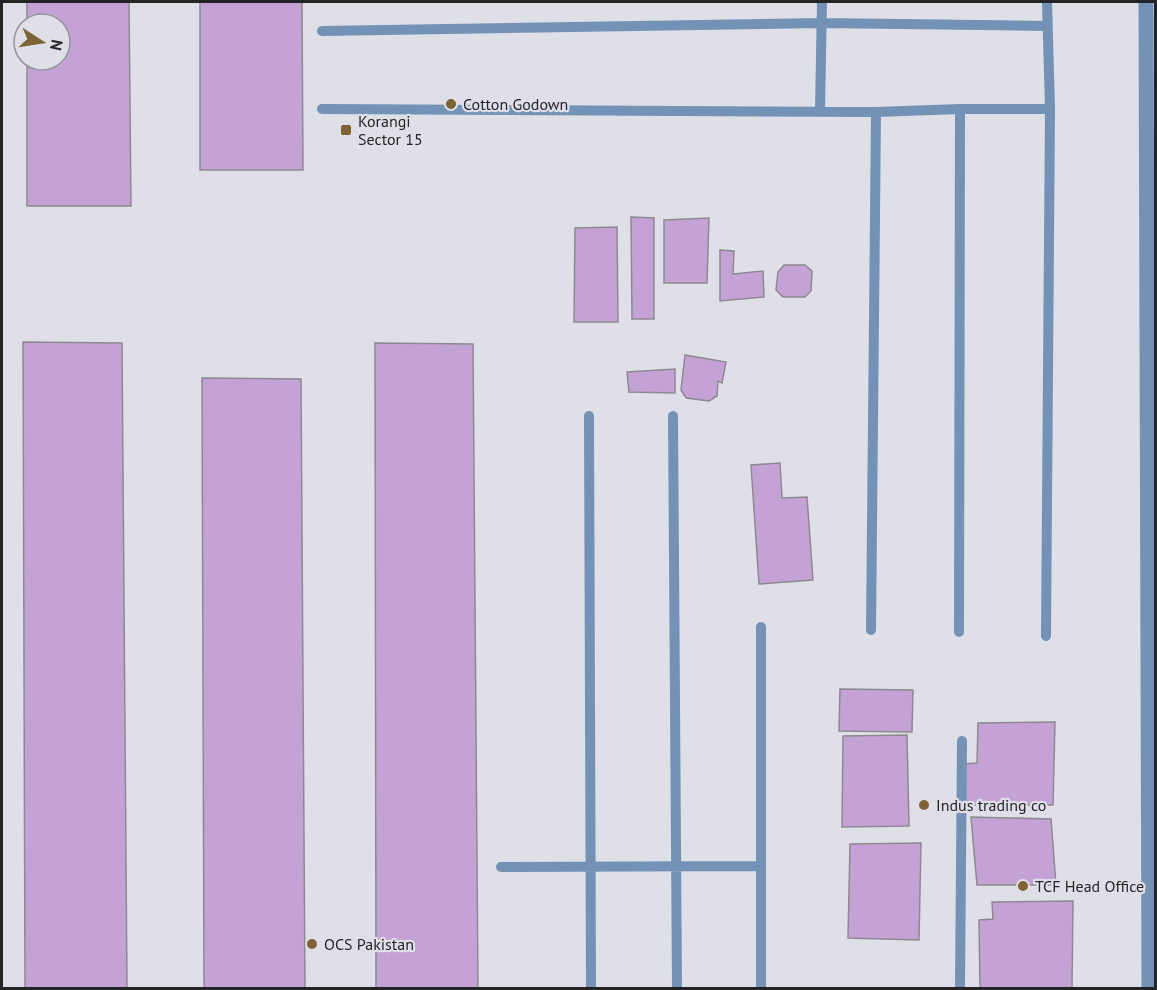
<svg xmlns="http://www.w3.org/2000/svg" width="1157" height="990" viewBox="0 0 1157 990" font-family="'PT Sans',sans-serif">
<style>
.building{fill:#c4a2d5;stroke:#8e8990;stroke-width:1.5}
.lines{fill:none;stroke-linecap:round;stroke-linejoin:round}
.service{stroke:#7392b5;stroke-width:10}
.minor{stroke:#7392b5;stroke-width:15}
.poi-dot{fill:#7e6335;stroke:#dfdfe8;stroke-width:2}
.labels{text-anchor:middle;stroke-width:4.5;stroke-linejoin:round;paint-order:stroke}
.poi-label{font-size:16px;fill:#242427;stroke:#dfdfe8;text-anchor:start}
</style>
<rect width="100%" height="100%" fill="#dfdfe8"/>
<path class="building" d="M27 2H129L131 206H27V60H60V24H27Z
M200 2H302L303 170H200Z
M631 217 654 218V319H632Z
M709 218 707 283H664V220Z
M617 227 618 322H574L575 228Z
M720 250 734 251 733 274 763 271 764 297 720 301Z
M784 265H805L812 271 811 291 805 297H783L776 290 778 272Z
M23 342 122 343 127 988H25Z
M375 343 473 344 478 988H376Z
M685 355 726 362 722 383 718 381 717 396 709 401 686 398 681 390Z
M675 369V393L629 392 627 372Z
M202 378 301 379 305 988H204Z
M780 463 782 498 807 497 813 580 759 584 751 465Z
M840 689 913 690 912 732 839 731Z
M1055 722 1053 805H964L963 764 977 763 978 723Z
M907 735 909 826 842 827 843 736Z
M971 817 1051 819 1056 885H977Z
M921 843 919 940 848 938 850 844Z
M1073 901 1072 988H980L979 920 993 919 992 902Z"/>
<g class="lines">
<path class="service" d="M322 31 822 23 1047 26
M322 109 876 112 960 109H1050
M820 111 822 2
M589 416 591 988
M673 416 677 988
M871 630 876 112
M959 632 960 109
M1046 636 1050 109 1047 2
M501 867 760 866
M761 988V627
M960 988 962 741"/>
<path class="minor" d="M1146 2 1149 988"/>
</g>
<g class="poi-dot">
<circle cx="451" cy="104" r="6"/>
<rect x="340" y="124" width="12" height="12" rx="3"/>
<circle cx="924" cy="805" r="6"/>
<circle cx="1023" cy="886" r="6"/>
<circle cx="312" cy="944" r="6"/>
</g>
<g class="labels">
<g class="poi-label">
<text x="463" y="110">Cotton Godown</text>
<text x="358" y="127">Korangi<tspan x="358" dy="18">Sector 15</tspan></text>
<text x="936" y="811">Indus trading co</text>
<text x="1035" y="892">TCF Head Office</text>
<text x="324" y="950">OCS Pakistan</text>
</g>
</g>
<rect width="1157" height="990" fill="none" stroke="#242427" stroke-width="6"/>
<g transform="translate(42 42) rotate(102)"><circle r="28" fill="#dfdfe8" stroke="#94949b" stroke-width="1.5"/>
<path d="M0-4.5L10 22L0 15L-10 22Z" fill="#7e6335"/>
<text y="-9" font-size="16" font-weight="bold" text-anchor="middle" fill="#242427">N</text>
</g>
</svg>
